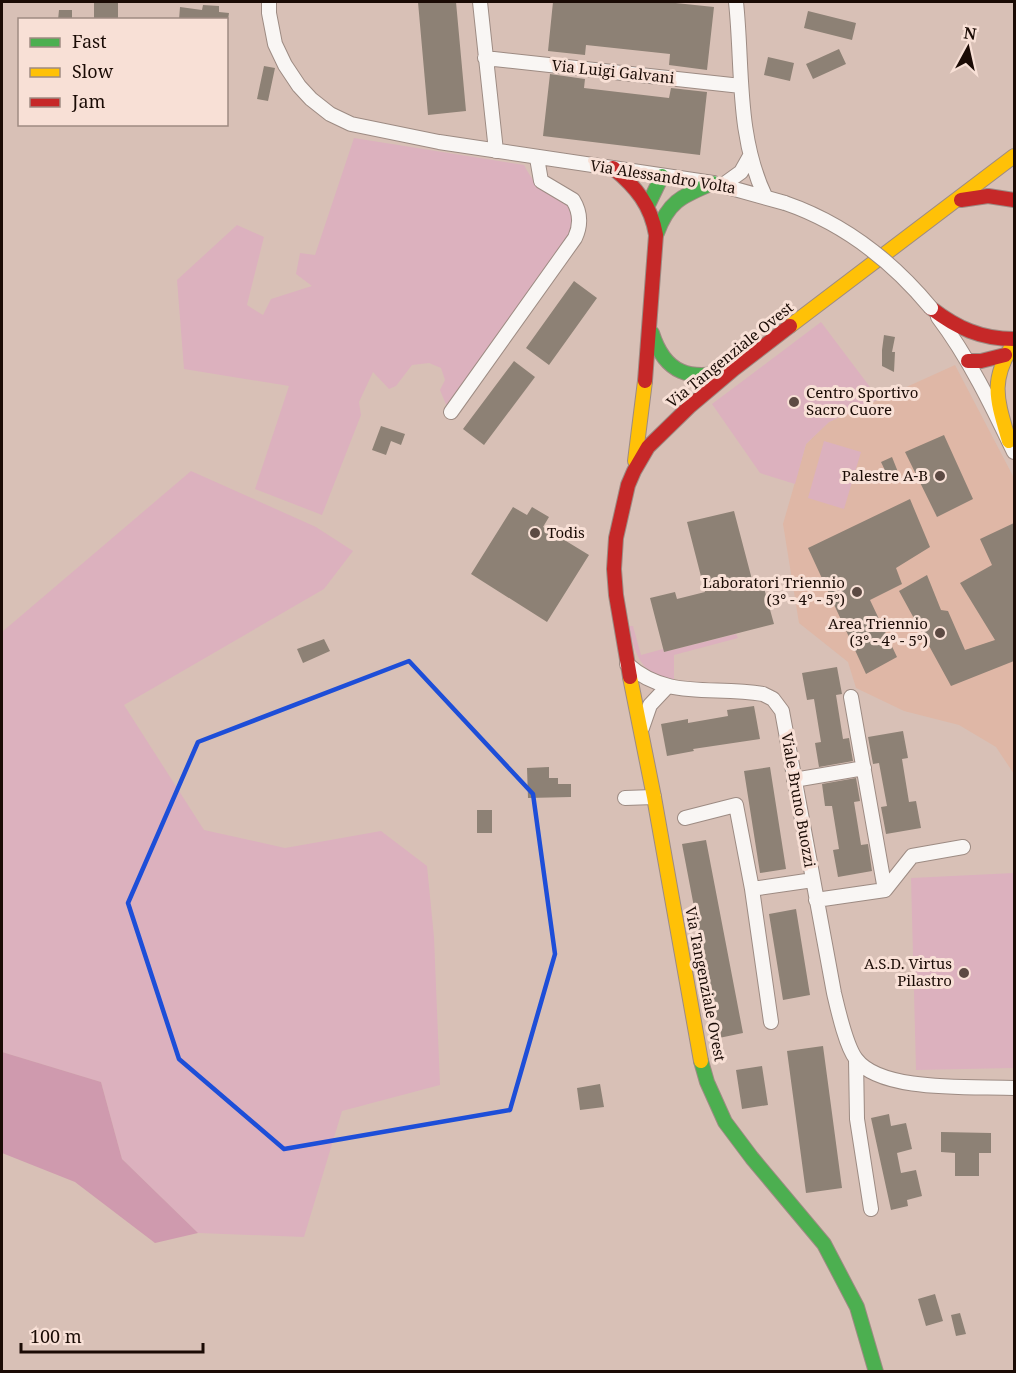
<svg xmlns="http://www.w3.org/2000/svg" width="1016" height="1373" viewBox="0 0 1016 1373" font-family="'Noto Serif',serif">
<style>
.built{fill:#dfb7a6}
.green{fill:#dcb1be}
.forest{fill:#cf9aae}
.building{fill:#8d8175}
.lines{fill:none;stroke-linecap:round;stroke-linejoin:round}
.street-casing{stroke:#9d8b83;stroke-width:16}
.fast-casing{stroke:#9d8b83;stroke-width:16}
.slow-casing{stroke:#9d8b83;stroke-width:16}
.jam-casing{stroke:#9d8b83;stroke-width:16}
.street{stroke:#f9f6f4;stroke-width:14}
.fast{stroke:#4caf50;stroke-width:14}
.slow{stroke:#ffc107;stroke-width:14}
.jam{stroke:#c62828;stroke-width:14}
.street-bridge-casing{stroke:#9d8b83;stroke-width:16;stroke-linecap:butt}
.street-bridge{stroke:#f9f6f4;stroke-width:14}
.marked{fill:none;stroke:#1d4ed8;stroke-width:4.5;stroke-linejoin:round}
.poi-dot{fill:#5c4a43;stroke:#f8e0d6;stroke-width:2}
.labels{text-anchor:middle;stroke-width:6;stroke-linejoin:round;paint-order:stroke}
.street-label{font-size:15px;fill:#1a0b05;stroke:#f8e0d6}
.poi-label{font-size:15px;fill:#1a0b05;stroke:#f8e0d6;text-anchor:end}
</style>
<rect width="100%" height="100%" fill="#d8c0b6"/>
<path class="built" d="M955 365 1014 478V774L996 747 959 725 904 711 856 688 848 662 799 623 783 524 806 444 829 422Z"/>
<path class="green" d="M354 138 524 165C528 172 532 180 538 185 560 204 573 194 573 230L447 407 440 390 445 380 441 368 429 363 412 365 396 386 389 389 373 372 359 402 361 415 322 515 255 489 289 386 184 369 177 280 237 225 264 237 247 305 263 315 271 299 312 286 296 274 300 253 315 255Z
M821 322 879 399 829 422 806 444 795 484 760 473 712 404Z
M824 441 861 452 844 509 808 498Z
M191 471 316 527 353 551 324 589 124 705 204 830 285 848 381 831 427 866 434 937 440 1085 342 1111 304 1237 198 1233 122 1159 101 1082 2 1052V632Z
M629 626H633L641 655 663 649 664 652 736 634 738 638 674 655V679C643 680 633 651 629 626Z
M1014 873V1068L916 1070 911 878Z"/>
<path class="forest" d="M2 1052 101 1082 122 1159 198 1233 155 1243 75 1182 2 1153Z"/>
<path class="building" d="M94 2H118V20H94Z
M418 2H456L466 111 428 115Z
M553 2H666L714 7 707 70 669 65 670 54 586 45 585 55 548 51Z
M203 5 219 6V12L229 13 228 20H179L180 7 202 10Z
M59 10H72V20H58Z
M808 11 856 23 852 40 804 28Z
M839 49 846 64 813 79 806 64Z
M768 57 794 63 790 81 764 75Z
M264 66 275 68 268 101 257 99Z
M550 74 585 79 584 88 669 98 671 88 707 92 700 155 543 136Z
M574 281 597 298 549 365 526 348Z
M884 335 895 337 892 352H895L894 372 882 366V350Z
M514 361 535 377 484 445 463 429Z
M381 426 405 434 401 445 391 441 386 455 372 450Z
M944 435 973 499 937 517 905 452Z
M892 457 900 477 890 481 881 462Z
M910 499 930 547 896 568 902 584 870 600 897 657 866 674 808 548Z
M513 507 527 515 532 507 549 517 543 527 589 555 547 622 471 574Z
M734 511 755 591 764 588 774 624 664 652 650 598 675 592 677 599 705 592 687 522Z
M1014 523V661L951 686 899 591 927 575 941 610 948 611 965 650 995 640 960 583 992 565 980 539Z
M324 639 330 651 303 663 297 649Z
M837 667 842 694 836 695 843 739 849 738 853 761 819 767 815 743 821 742 814 699 807 700 802 673Z
M754 706 760 739 693 749 694 751 667 756 661 724 688 719V723L728 716 727 710Z
M903 731 908 758 902 759 909 802 916 801 921 828 886 834 881 807 887 806 879 763 873 764 868 737Z
M549 767V778H558V784H571V797L528 798 527 768Z
M770 767 786 869 760 873 744 771Z
M856 778 860 801 854 802 861 845 868 844 872 871 838 877 833 850 839 849 832 806H825L822 784Z
M477 810H492V833H477Z
M706 840 743 1033 719 1038 682 844Z
M796 909 810 995 783 1000 769 914Z
M823 1046 842 1188 806 1193 787 1051Z
M762 1066 768 1105 742 1109 736 1070Z
M600 1084 604 1107 580 1110 577 1088Z
M889 1114 891 1126 906 1123 912 1149 897 1153 901 1173 916 1170 922 1196 907 1200 908 1206 891 1210 871 1118Z
M941 1132 991 1133V1153H979V1176H955V1153L941 1152Z
M935 1294 943 1321 926 1326 918 1299Z
M960 1313 966 1334 956 1336 951 1315Z"/>
<g class="lines">
<defs>
<path id="street" d="M269 2V13L275 44 285 65 299 86 311 99 330 114 351 124 439 142 713 183 785 203
M480 2 496 151
M736 2C743 67 736 135 765 196
M485 58 741 86
M723 185 741 172 750 156
M938 317C969 358 992 406 1014 452
M451 412 575 238C581 225 581 213 573 200L541 181 537 158
M627 664C668 701 713 685 763 694L773 699 782 711 834 993C838 1010 846 1046 856 1059 881 1093 975 1086 1014 1088
M851 697 885 890
M642 728 650 705 667 687
M794 780 864 768
M625 798 654 797
M685 818 736 805 752 889 771 1022
M752 889 813 880
M816 900 885 890 912 856 963 847
M856 1059 857 1119 871 1209"/>
<path id="fast" d="M649 203 662 176
M657 233C669 200 683 196 713 183
M652 333C665 374 690 381 730 371
M701 1061 707 1082 725 1122 752 1158 824 1244 857 1307 876 1372"/>
<path id="slow" d="M790 326 1014 156
M1009 441C997 400 989 381 1014 343
M635 461 645 381
M630 677 654 797 701 1061"/>
<path id="jam" d="M613 168C636 187 651 205 656 235L645 381
M961 200 988 196 1014 200
M931 308C957 328 981 339 1014 339
M968 361H981L1005 355
M630 677 616 595 614 569 616 538 628 485 634 471 648 447 689 407 734 369 790 326"/>
</defs>
<use href="#street" class="street-casing"/>
<use href="#fast" class="fast-casing"/>
<use href="#slow" class="slow-casing"/>
<use href="#jam" class="jam-casing"/>
<use href="#street" class="street"/>
<use href="#fast" class="fast"/>
<use href="#slow" class="slow"/>
<use href="#jam" class="jam"/>
<defs>
<path id="street-bridge" d="M785 203C843 223 892 261 931 308"/>
</defs>
<use href="#street-bridge" class="street-bridge-casing"/>
<use href="#street-bridge" class="street-bridge"/>
</g>
<path class="marked" d="M409 661 533 794 555 954 510 1110 284 1149 179 1059 128 903 198 742Z"/>
<g class="poi-dot">
<circle cx="794" cy="402" r="6"/>
<circle cx="940" cy="476" r="6"/>
<circle cx="535" cy="533" r="6"/>
<circle cx="857" cy="592" r="6"/>
<circle cx="940" cy="633" r="6"/>
<circle cx="964" cy="973" r="6"/>
</g>
<g class="labels">
<g class="street-label">
<text transform="translate(613 72) rotate(6)" y="5">Via Luigi Galvani</text>
<text transform="translate(663 177) rotate(9)" y="5">Via Alessandro Volta</text>
<text transform="translate(730 355) rotate(-39)" y="5">Via Tangenziale Ovest</text>
<text transform="translate(798 800) rotate(80)" y="5">Viale Bruno Buozzi</text>
<text transform="translate(705 984) rotate(79)" y="5">Via Tangenziale Ovest</text>
</g>
<g class="poi-label">
<text x="806" y="398" text-anchor="start">Centro Sportivo<tspan x="806" dy="17">Sacro Cuore</tspan></text>
<text x="928" y="481">Palestre A-B</text>
<text x="547" y="538" text-anchor="start">Todis</text>
<text x="845" y="588">Laboratori Triennio<tspan x="845" dy="17">(3° - 4° - 5°)</tspan></text>
<text x="928" y="629">Area Triennio<tspan x="928" dy="17">(3° - 4° - 5°)</tspan></text>
<text x="952" y="969">A.S.D. Virtus<tspan x="952" dy="17">Pilastro</tspan></text>
</g>
</g>
<rect width="1016" height="1373" fill="none" stroke="#1a0b05" stroke-width="6"/>
<rect x="18" y="18" width="210" height="108" fill="#f8e0d6" stroke="#9f8b82" stroke-width="1.5"/>
<rect x="30" y="38" width="30" height="9" fill="#4caf50" stroke="#9f8b82" stroke-width="1.5"/>
<text x="72" y="48" font-size="18" fill="#1a0b05">Fast</text>
<rect x="30" y="68" width="30" height="9" fill="#ffc107" stroke="#9f8b82" stroke-width="1.5"/>
<text x="72" y="78" font-size="18" fill="#1a0b05">Slow</text>
<rect x="30" y="98" width="30" height="9" fill="#c62828" stroke="#9f8b82" stroke-width="1.5"/>
<text x="72" y="108" font-size="18" fill="#1a0b05">Jam</text>
<g transform="translate(968 48) rotate(8)" stroke="#f8e0d6" stroke-width="4.5" paint-order="stroke">
<path d="M0-4.5L10 22L0 15L-10 22Z" fill="#1a0b05"/>
<text y="-9" font-size="16" font-weight="bold" text-anchor="middle" fill="#1a0b05">N</text>
</g>
<path d="M21 1343v9h182v-9" fill="none" stroke="#1a0b05" stroke-width="3"/>
<text x="30" y="1343" font-size="18" fill="#1a0b05" stroke="#f8e0d6" stroke-width="4.5" paint-order="stroke">100 m</text>
</svg>
